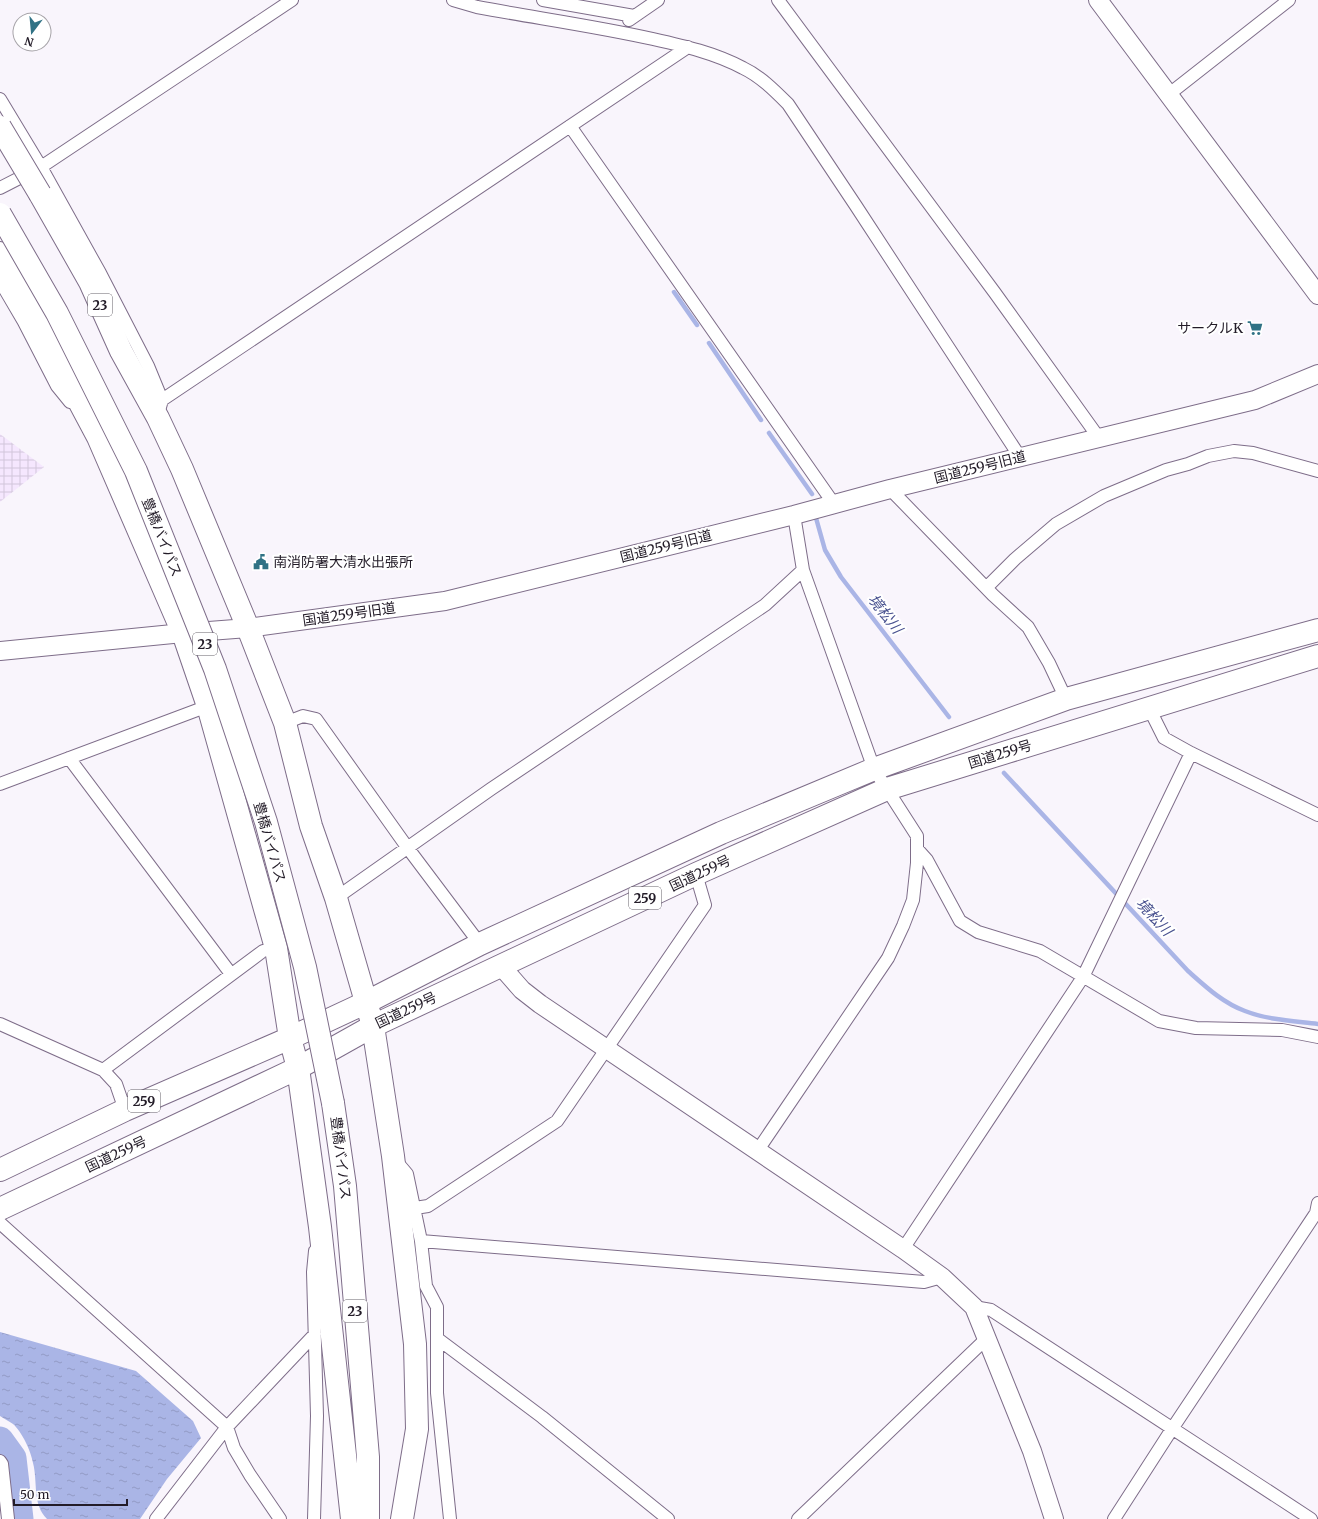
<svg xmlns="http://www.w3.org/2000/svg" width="1318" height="1519" viewBox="0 0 1318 1519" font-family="Merriweather,'Noto Sans JP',serif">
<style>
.industrial{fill:url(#industrial-grid)}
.water{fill:url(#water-ripples)}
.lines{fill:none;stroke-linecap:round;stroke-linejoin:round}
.stream{stroke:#aab5e6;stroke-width:4.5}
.river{stroke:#aab5e6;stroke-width:27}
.street-casing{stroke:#7e6d89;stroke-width:14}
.secondary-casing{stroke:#7e6d89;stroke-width:20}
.highway-casing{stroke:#7e6d89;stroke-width:24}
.street{stroke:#fff;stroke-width:12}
.secondary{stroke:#fff;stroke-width:18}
.highway{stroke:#fff;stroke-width:22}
.highway-bridge-casing{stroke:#7e6d89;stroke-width:24;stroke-linecap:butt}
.highway-bridge{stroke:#fff;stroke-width:22}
.labels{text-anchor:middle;stroke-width:4;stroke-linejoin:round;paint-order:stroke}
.shield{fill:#fff;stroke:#656068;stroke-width:1}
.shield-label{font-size:13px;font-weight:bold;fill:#231c28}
.poi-label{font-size:14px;fill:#231c28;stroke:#fff;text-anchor:end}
.street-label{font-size:14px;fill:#231c28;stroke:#fff}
.water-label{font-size:15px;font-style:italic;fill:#48518f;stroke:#fff}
</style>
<defs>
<pattern id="industrial-grid" width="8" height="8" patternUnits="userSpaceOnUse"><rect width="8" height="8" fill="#f5e7fe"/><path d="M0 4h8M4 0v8" fill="none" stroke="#d2c6da"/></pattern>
<pattern id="water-ripples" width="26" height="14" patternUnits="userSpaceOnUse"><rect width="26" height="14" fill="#aab5e6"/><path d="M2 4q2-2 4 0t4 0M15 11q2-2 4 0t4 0" fill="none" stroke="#929bc5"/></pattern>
</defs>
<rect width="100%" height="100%" fill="#f9f5fc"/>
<path class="industrial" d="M0 434 44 467 0 502Z"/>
<path class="water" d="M0 1332 136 1371 193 1421 201 1438 167 1479 140 1519H47C32 1504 38 1482 33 1463 31 1451 22 1432 13 1424 9 1421 4 1419 0 1416Z"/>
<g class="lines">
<path class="stream" d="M674 292 697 325
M709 343 761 420
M769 433 812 494
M816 518 825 550 841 577 949 717
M1004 773 1188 971C1206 987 1223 1003 1245 1011 1268 1020 1294 1021 1318 1024"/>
<path class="river" d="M0 1440 13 1458 20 1519"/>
<defs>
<path id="street" d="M453 0 477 7C536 18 595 26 653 39 684 46 715 53 743 68 760 76 774 90 788 104L856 206 1020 457
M543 0 634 16
M778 0 995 293 1099 438
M629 20 658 0
M1168 95 1289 0
M0 99 41 167 100 273 148 366 162 400 160 407
M570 126 834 504
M0 188 41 167 292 0
M0 281 24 322 57 386 70 402
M162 400 688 47
M890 489 993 595 1028 627 1049 663 1066 699
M987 587 1015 559 1056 524 1104 496 1166 470 1188 464 1208 456 1234 451 1253 453 1318 471
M1149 708 1164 738 1191 753 1318 815
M285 723 303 716 316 719 407 847 480 944
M69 758 231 974
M0 784 208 706
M918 850 927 860 960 921 978 932 1040 951 1159 1021 1196 1028 1282 1030 1318 1037
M336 898 491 789 765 605 803 570
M0 1024 103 1070 116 1084 125 1110
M103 1070 263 951 276 948
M758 1150 888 958 903 926 913 900 917 863V836L874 769 803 570 794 515
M396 1161 407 1174 421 1241 426 1286 437 1307V1393L450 1519
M415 1208 428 1206 557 1121 705 905 696 874
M0 1223 227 1427 234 1448 250 1475 280 1519
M421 1241 924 1282 942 1277
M903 1249 1083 977 1191 753
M974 1307 991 1310 1311 1519
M438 1339 542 1417 668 1519
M0 1461 2 1464 8 1519
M156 1519 227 1427 315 1334
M314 1519 317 1416 313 1272 315 1251
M798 1519 987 1338
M1114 1519 1172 1429 1316 1213 1318 1203"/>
<path id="secondary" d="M1098 0 1318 295
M0 651 183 633 248 628 445 601 794 515 890 489 1255 400 1318 374
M501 966 522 990 540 1004 903 1249 942 1277 974 1307 1032 1451 1054 1519"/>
<path id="highway" d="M40 194 90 282 121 351 158 418 182 469 248 628 285 723 311 826 336 898 373 1026 393 1156 415 1344 417 1429 402 1519
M0 253 98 437 183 633 208 706 276 948 290 1038 298 1068 320 1227 352 1519
M333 1103 345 1186 368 1457V1519
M0 1170 125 1110 290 1038 367 1002 480 944 721 833 874 769 1066 699 1318 630
M0 1209 298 1068 373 1026 696 874 887 789 1318 656"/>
</defs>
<use href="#street" class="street-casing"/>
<use href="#secondary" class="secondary-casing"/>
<use href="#highway" class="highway-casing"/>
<use href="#street" class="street"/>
<use href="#secondary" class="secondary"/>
<use href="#highway" class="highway"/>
<defs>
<path id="highway-bridge" d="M0 127 40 194
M0 214 57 313 136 471 215 669 266 822 305 967 333 1103"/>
</defs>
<use href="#highway-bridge" class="highway-bridge-casing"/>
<use href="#highway-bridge" class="highway-bridge"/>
</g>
<defs>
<symbol id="supermarket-bare" viewBox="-9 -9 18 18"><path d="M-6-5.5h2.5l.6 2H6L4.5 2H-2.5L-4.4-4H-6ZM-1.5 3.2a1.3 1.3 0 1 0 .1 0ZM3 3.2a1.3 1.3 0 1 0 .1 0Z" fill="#307285" stroke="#fff" stroke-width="2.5" paint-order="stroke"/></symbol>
<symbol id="civic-bare" viewBox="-9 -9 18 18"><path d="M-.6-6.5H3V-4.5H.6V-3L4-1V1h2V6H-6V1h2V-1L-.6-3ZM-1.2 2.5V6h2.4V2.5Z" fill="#307285" stroke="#fff" stroke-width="2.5" paint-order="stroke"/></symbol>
</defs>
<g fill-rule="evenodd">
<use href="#supermarket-bare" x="1244" y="317" width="22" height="22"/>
<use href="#civic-bare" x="250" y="551" width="22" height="22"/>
</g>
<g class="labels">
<g class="shield">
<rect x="88" y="294" width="24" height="22" rx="3"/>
<rect x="193" y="633" width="24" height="22" rx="3"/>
<rect x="629" y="887" width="32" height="22" rx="3"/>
<rect x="128" y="1090" width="32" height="22" rx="3"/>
<rect x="343" y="1300" width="24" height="22" rx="3"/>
</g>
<g class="shield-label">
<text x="100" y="310">23</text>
<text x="205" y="649">23</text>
<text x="645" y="903">259</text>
<text x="144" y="1106">259</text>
<text x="355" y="1316">23</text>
</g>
<g class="poi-label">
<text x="1243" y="333">サークルK</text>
<text x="273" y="567" text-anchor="start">南消防署大清水出張所</text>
</g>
<g class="street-label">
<text transform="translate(980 467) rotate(-14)" y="5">国道259号旧道</text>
<text transform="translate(162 537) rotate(68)" y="5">豊橋バイパス</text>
<text transform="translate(666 546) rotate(-14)" y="5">国道259号旧道</text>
<text transform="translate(349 614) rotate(-8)" y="5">国道259号旧道</text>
<text transform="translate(1000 754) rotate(-17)" y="5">国道259号</text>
<text transform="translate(270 842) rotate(74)" y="5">豊橋バイパス</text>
<text transform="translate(700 873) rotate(-25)" y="5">国道259号</text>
<text transform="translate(406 1010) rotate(-25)" y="5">国道259号</text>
<text transform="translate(116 1154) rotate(-25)" y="5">国道259号</text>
<text transform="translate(341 1158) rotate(83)" y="5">豊橋バイパス</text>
</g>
<g class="water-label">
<text transform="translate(885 614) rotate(52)" y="5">境松川</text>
<text transform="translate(1154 917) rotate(47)" y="5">境松川</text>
</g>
</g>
<g transform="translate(32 32) rotate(196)"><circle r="19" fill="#ffffff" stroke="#a7a4a9"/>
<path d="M0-3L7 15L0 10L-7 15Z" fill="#307285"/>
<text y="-6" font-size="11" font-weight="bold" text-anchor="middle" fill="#231c28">N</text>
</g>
<path d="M14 1499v6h113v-6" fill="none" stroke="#231c28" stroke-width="2"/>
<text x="20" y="1499" font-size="12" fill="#231c28" stroke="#ffffff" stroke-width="3" paint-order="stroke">50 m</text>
</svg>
